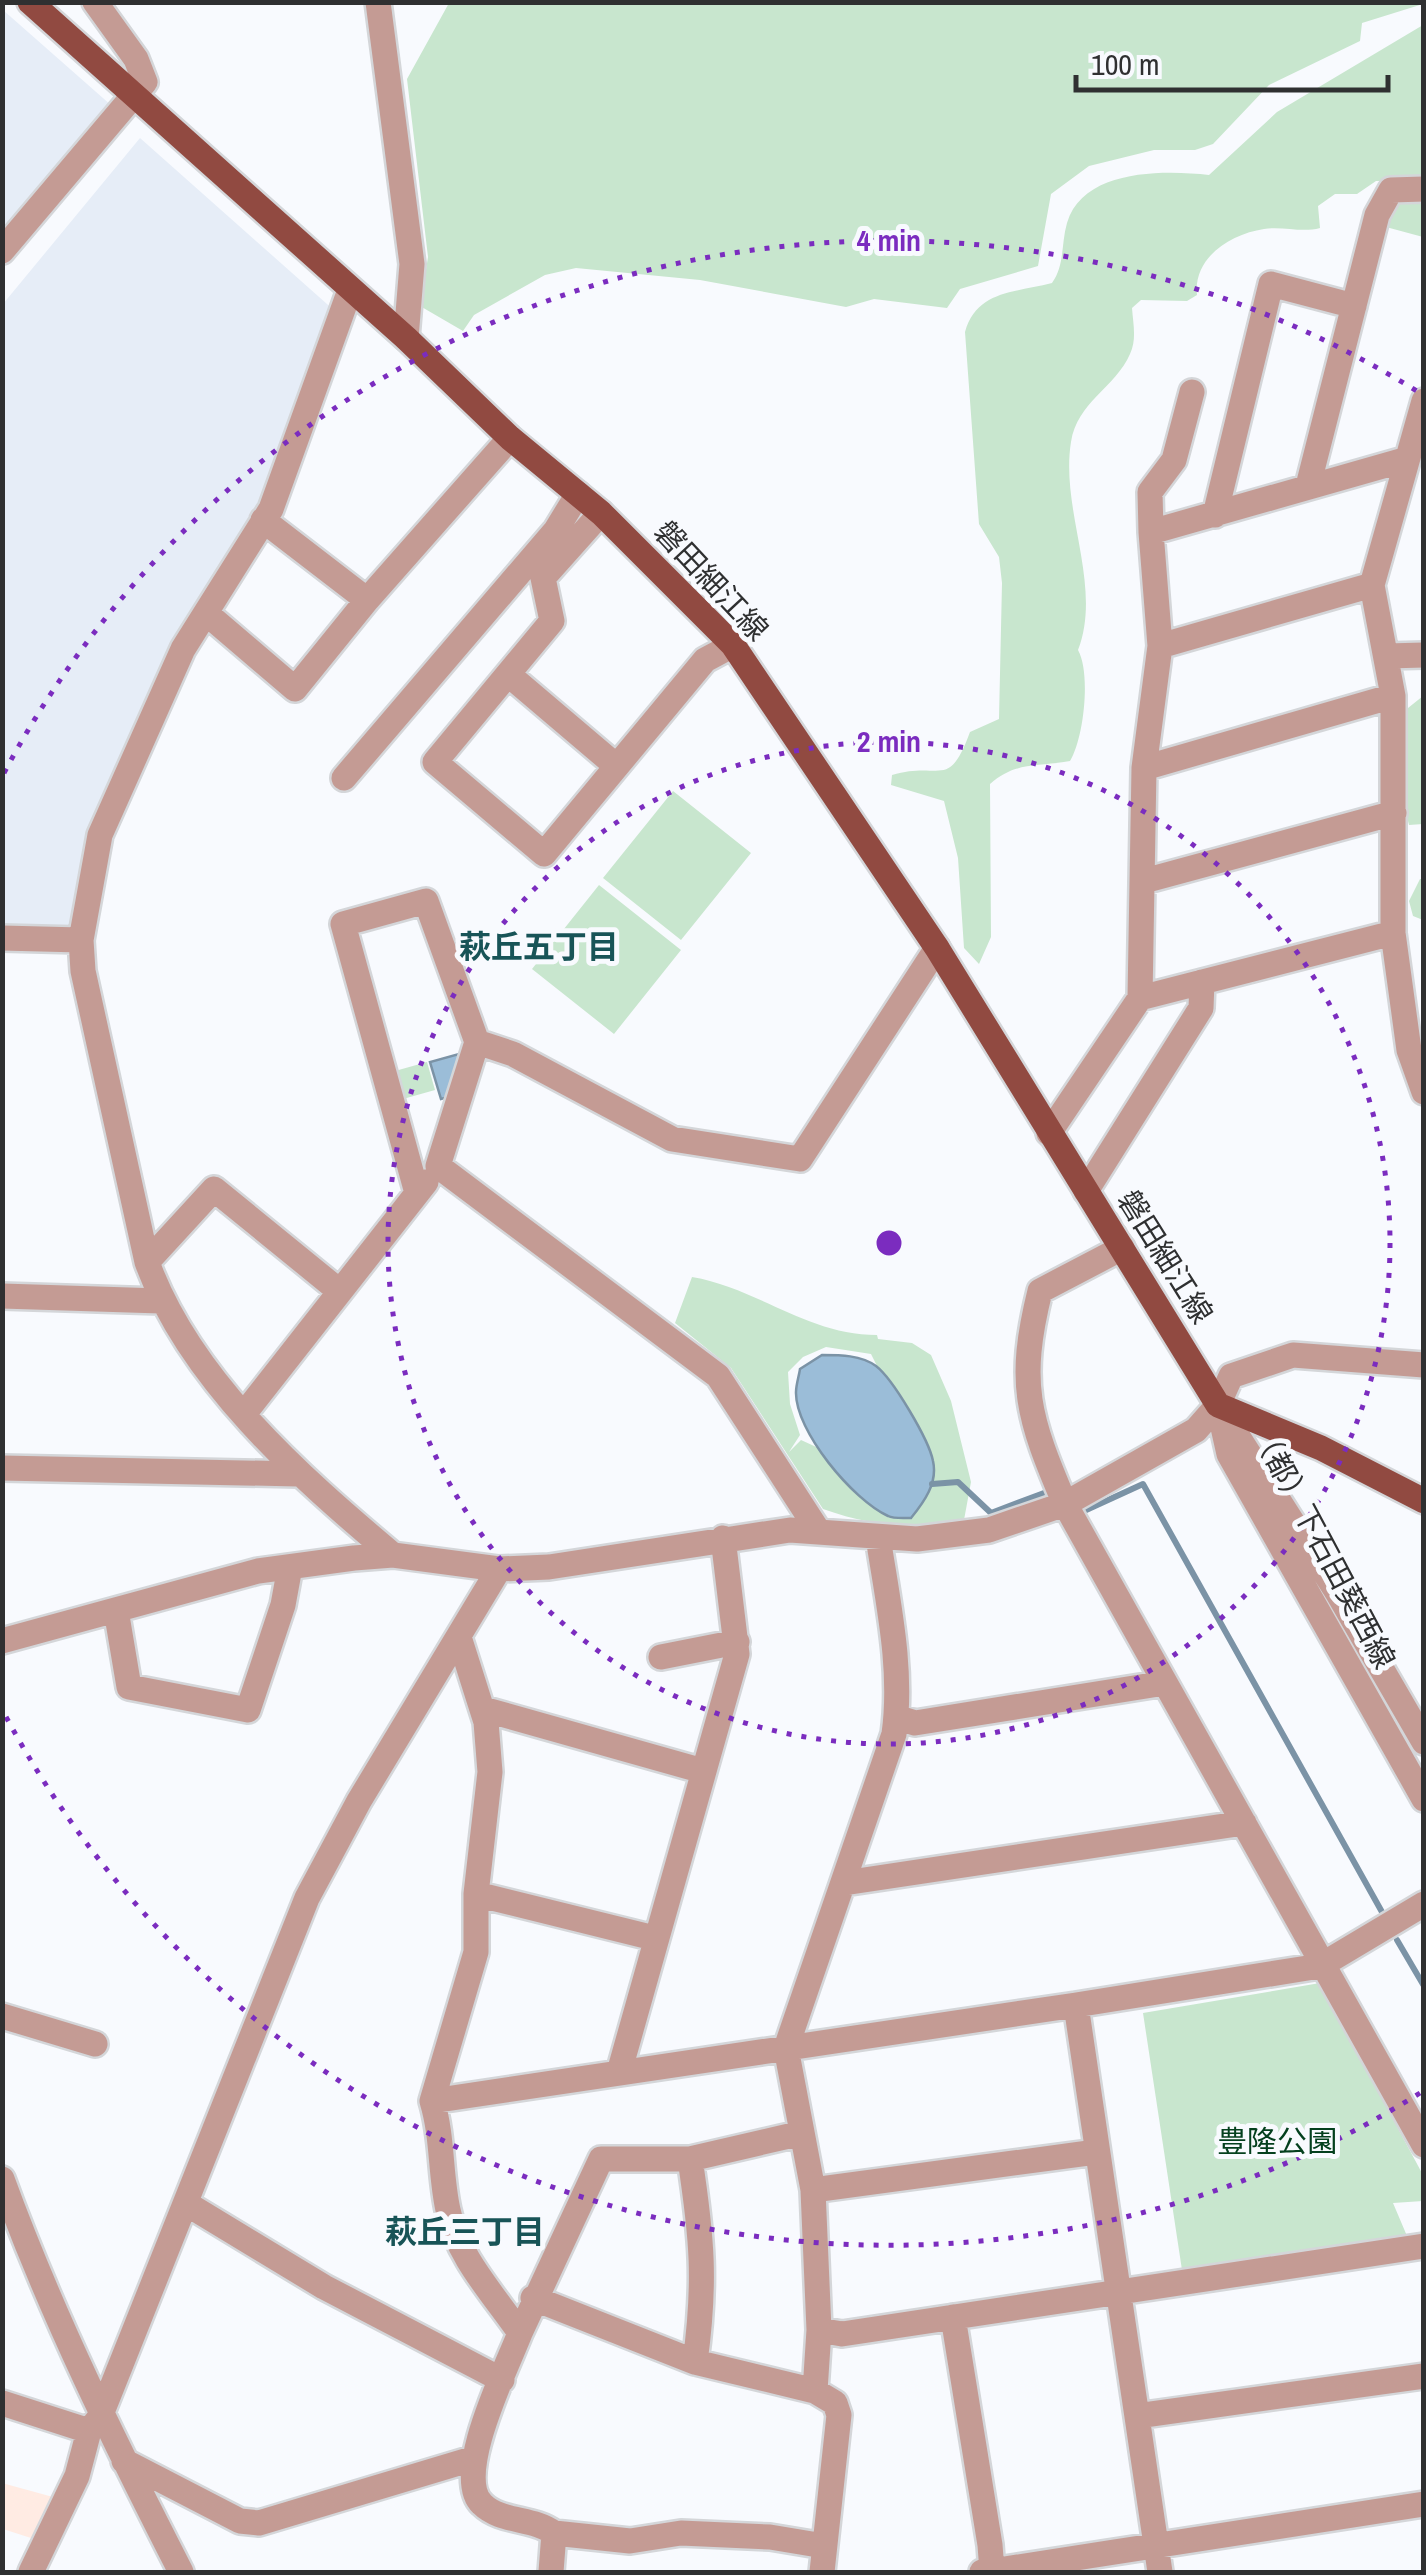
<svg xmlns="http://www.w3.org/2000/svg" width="1426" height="2575" viewBox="0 0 1426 2575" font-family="'Archivo Narrow','Noto Sans JP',sans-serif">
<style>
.built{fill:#e6edf7}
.industrial{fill:#ffebe3}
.green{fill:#c8e6ce;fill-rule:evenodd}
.water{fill:#9bbdd8;stroke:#7b93a6;stroke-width:2.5}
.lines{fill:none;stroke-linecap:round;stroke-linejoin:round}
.stream{stroke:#7b93a6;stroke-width:6}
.minor-casing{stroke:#d4d6d9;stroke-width:30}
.major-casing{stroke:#d4d6d9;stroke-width:30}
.minor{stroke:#c49b94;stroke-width:25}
.major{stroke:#914a41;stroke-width:25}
.ring{fill:none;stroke:#7b2cbf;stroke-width:5;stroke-dasharray:5 10}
.labels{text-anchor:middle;stroke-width:10;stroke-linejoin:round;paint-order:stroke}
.street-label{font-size:30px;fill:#2f3031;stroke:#f8fafe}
.park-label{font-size:30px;fill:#04401e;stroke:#f8fafe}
.neighbourhood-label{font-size:32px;font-weight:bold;fill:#185457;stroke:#f8fafe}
.centre{fill:#7b2cbf;stroke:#f8fafe;stroke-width:5}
.ring-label{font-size:30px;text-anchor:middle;font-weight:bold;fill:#7b2cbf;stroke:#f8fafe;stroke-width:10;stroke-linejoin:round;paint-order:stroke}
</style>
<rect width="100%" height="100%" fill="#f8fafe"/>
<path class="built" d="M3 10 112 106 3 250Z
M140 138 336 312 264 504 202 600 74 929 3 924V304Z"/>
<path class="industrial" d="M2 2483 53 2497 34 2539 3 2529Z"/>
<path class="green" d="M449 3H1423V4L1362 23 1360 41 1269 85 1213 144 1195 150H1154L1089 166 1051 194 1038 266 960 289 947 308 874 299 846 307 700 280 576 268 545 275 474 315 463 331 420 306 428 257 407 79Z
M1423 25V180L1376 181 1357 194H1335L1318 206 1320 228C1302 233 1283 226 1264 229 1231 234 1193 257 1197 295L1187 301 1141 300 1132 308C1133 323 1137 339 1130 354 1115 388 1077 402 1071 442 1060 511 1103 585 1078 650 1091 673 1084 738 1070 761 1038 767 1016 761 990 784L991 937 979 964 964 948 958 858 944 801 891 785 892 775C941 760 948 792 970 732L999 719 1002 583 999 557 979 524 965 332C977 290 1014 293 1052 283 1065 265 1061 243 1067 223 1083 169 1163 170 1209 175L1277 112Z
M1423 199V237L1386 227 1398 200Z
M1423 696V824L1409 825 1405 809 1408 708Z
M673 791 751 853 681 940 603 878Z
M1420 879H1423V920L1413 916 1409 901Z
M599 885 681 950 614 1034 532 969Z
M427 1062 435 1090 403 1099 395 1071Z
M692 1277C757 1288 808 1335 877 1335L878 1339 912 1343 931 1355 951 1401 971 1482 964 1520C913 1530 871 1526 823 1509L731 1368 675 1323ZM826 1347 871 1354 904 1420 825 1451 801 1440 789 1452 800 1435 790 1404 788 1372 803 1357Z
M1320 1983 1423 2175V2201L1393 2203 1407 2236 1182 2270 1143 2013Z"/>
<path class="water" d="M466 1052 452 1096 441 1099 430 1062Z
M822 1355C840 1355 861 1355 876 1366 893 1379 929 1440 933 1461 938 1483 924 1502 911 1518 904 1518 894 1519 888 1516 853 1500 795 1431 796 1392 796 1385 799 1376 800 1369Z"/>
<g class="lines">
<path class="stream" d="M932 1484 958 1482 991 1513 1044 1493
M1084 1511 1143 1484 1382 1912
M1397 1940 1424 1986"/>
<defs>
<path id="minor" d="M378 2 412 264 406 338
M2 251 145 82 136 59 95 2
M350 290 271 509 183 649 100 835 81 940 83 971 147 1262C189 1379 300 1477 393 1555
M1424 401 1372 585 1393 696V933L1409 1050 1424 1092
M1308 486 1377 215 1391 190 1424 189
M601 513 543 578 552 621 435 762 544 854 705 660 733 645
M1215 515 1271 284 1354 306
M263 520 367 600
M1151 532 1150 492 1174 460 1192 392
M206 613 295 689 367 600 510 438
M1160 646 1372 585
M1387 656 1424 655
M509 675 615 765
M1144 768 1393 696
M344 778 556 530 578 494
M1144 881 1394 813
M2 938 81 940
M1140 998 1393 933
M477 1042 438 1166 718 1376 817 1529
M1049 1133 1140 998 1144 768 1160 646 1151 532 1404 460
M1086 1191 1201 1008 1202 982
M417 1193 343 924 426 901 477 1042 513 1054 672 1139 800 1159 937 948
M1122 1248 1040 1291C1017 1384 1028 1417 1065 1504L1424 2145
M147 1262 214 1189 338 1290
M2 1296 161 1301
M1218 1405 1229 1454 1424 1799
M244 1414 426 1182
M1226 1418 1337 1592 1424 1742
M2 1468 298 1474
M878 1537C888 1603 903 1669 894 1734L786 2048 813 2190 819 2330 842 2334 1424 2246
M116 1610 129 1687 248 1710 283 1605 290 1567
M459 1637 486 1722 490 1772 476 1894V1952L432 2101 1076 2005 1160 2572
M2 1641 258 1571 354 1558 393 1555 499 1569 549 1567 790 1530 917 1539 989 1530 1065 1504 1196 1430 1218 1405 1231 1376 1293 1355 1424 1365
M661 1657 737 1642
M483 1709 703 1771
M896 1717 915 1723 1165 1683
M844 1883 1244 1823
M476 1894 654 1938
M1076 2005 1320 1966 1424 1904
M2 2016 95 2044
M620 2069 737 1654 723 1538
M432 2101C443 2137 440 2174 448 2210 457 2256 494 2295 520 2333 507 2367 452 2476 482 2504 501 2523 533 2517 554 2533L551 2572
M690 2159C702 2238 706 2282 695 2362L815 2391 835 2403 839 2415 822 2572
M2 2179C52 2316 115 2443 181 2572
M813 2190 1096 2152
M187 2204 324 2287 502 2380
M533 2298 695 2362
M953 2317 990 2545 992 2571 982 2572
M520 2333 601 2159H690L802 2133
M815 2391 819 2330
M2 2403 89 2431
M1137 2416 1424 2376
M124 2461 240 2521 259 2523 472 2459
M554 2533 630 2541 681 2533 770 2537 824 2546
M992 2571 1424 2504
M31 2572 77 2476 89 2431 100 2417 307 1898 359 1801 499 1569"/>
<path id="major" d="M30 2 406 338 510 438 601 513 733 645 937 948 1218 1405 1321 1448 1424 1501"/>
</defs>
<use href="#minor" class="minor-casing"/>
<use href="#major" class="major-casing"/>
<use href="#minor" class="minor"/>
<use href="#major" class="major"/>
</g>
<g class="ring">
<circle cx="889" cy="1243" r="501"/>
<path d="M1420 2093A1002 1002 0 0 1 4 1713M4 773A1002 1002 0 0 1 1420 393"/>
</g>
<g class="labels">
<g class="street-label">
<text transform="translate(711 581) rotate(47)" y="10">磐田細江線</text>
<text transform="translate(1165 1257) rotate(58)" y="10">磐田細江線</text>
<text transform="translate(1323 1547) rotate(62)" y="10">（都）下石田葵西線</text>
</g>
<g class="park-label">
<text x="1277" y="2152">豊隆公園</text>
</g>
<g class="neighbourhood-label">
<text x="539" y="958">萩丘五丁目</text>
<text x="465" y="2243">萩丘三丁目</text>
</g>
</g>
<circle cx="889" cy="1243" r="15" class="centre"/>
<g class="ring-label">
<text x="889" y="251">4 min</text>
<text x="889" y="752">2 min</text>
</g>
<rect width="1426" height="2575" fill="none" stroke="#2f3031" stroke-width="10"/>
<path d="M1076 75v15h312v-15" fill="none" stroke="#2f3031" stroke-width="5"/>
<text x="1091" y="75" font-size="30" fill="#2f3031" stroke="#f8fafe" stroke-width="8" paint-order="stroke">100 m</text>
</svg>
